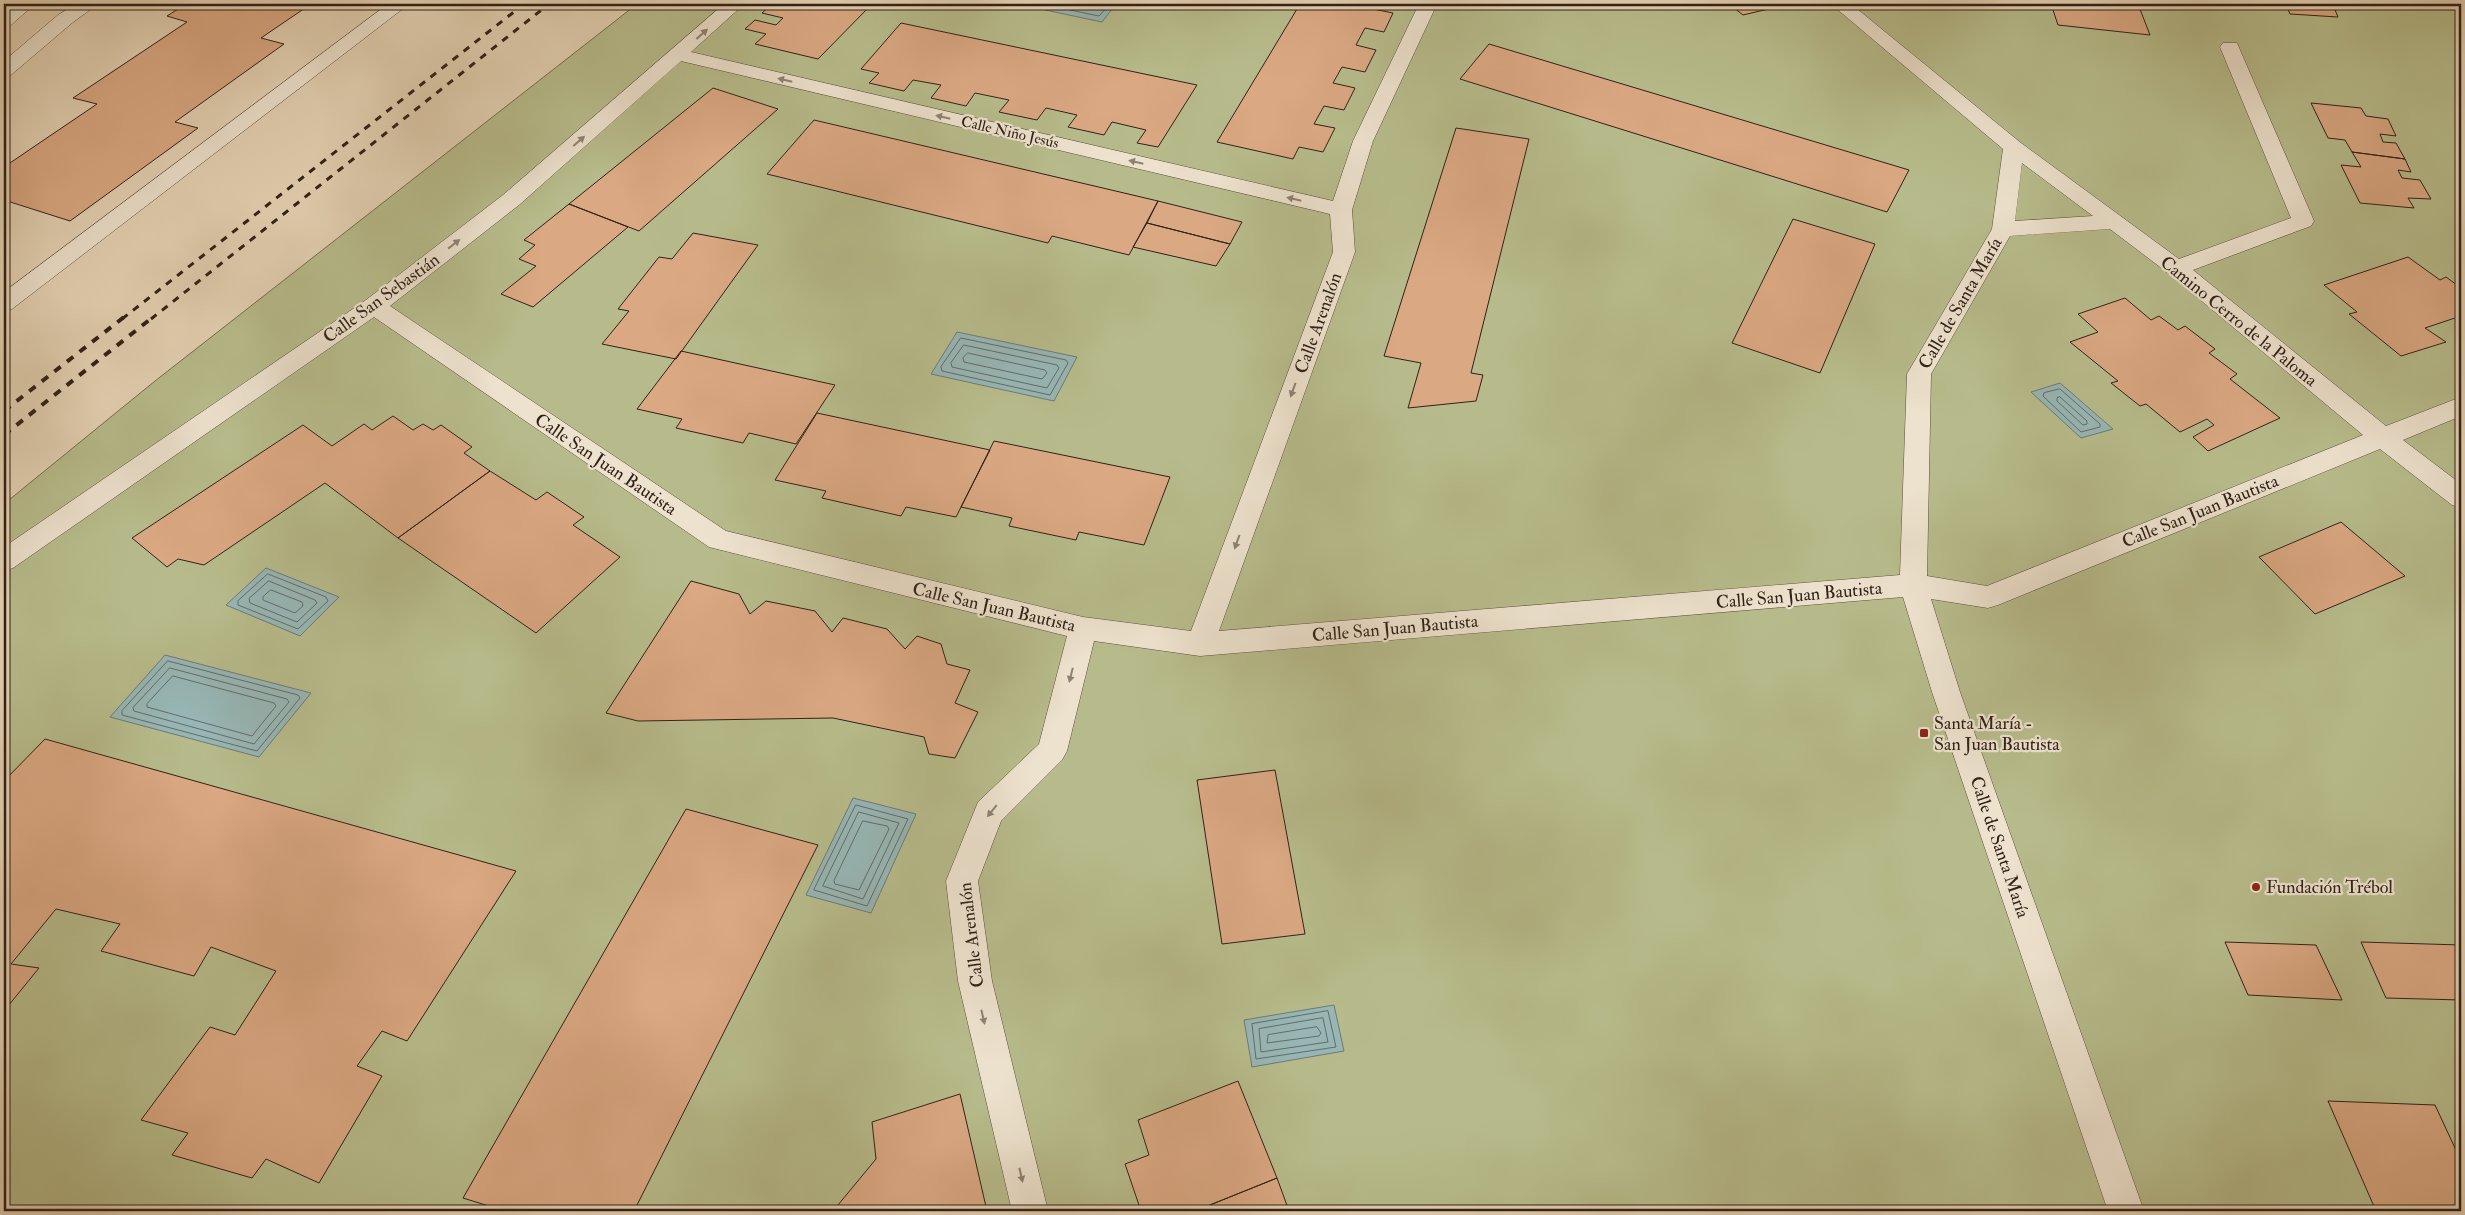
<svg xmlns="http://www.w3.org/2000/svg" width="2465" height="1215" viewBox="0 0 2465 1215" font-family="'IM FELL Double Pica',serif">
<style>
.green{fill:#b7bb8b;stroke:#746e51}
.water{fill:#97b6b5;stroke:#6e7a76}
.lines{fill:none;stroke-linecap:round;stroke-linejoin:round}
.shore{stroke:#646c66;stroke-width:1}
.building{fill:#daa883;stroke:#302117}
.minor-casing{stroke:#5d4d3e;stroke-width:1}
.minor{fill:#ede2ce;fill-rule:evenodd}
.rail-far1{stroke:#302117;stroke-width:3;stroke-dasharray:7 7;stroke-linecap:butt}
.rail{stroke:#302117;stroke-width:4;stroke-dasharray:8 8;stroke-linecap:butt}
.oneway{fill:#8e8272}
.poi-dot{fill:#8f2418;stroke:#ede2ce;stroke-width:2}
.labels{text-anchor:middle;stroke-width:4.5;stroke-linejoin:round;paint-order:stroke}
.far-street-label{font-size:15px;fill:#302117;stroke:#ede2ce}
.street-label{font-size:18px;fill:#302117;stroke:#ede2ce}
.poi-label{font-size:18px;fill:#302117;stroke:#ede2ce;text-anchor:start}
</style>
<rect width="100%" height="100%" fill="#e4d2b4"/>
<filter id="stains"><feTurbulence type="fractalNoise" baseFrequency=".004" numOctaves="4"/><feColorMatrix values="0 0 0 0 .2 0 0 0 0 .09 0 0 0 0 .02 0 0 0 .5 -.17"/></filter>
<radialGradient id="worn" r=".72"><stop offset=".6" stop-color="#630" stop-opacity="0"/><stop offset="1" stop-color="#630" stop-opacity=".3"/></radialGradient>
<path class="green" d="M637 4H2461V1211H4V504L155 381Z"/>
<path class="water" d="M1017 4H1116L1102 22Z
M957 332 1077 357 1054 401 931 374Z
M2060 383 2113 429 2081 438 2031 392Z
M266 568 339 597 300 636 226 605Z
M165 655 311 693 259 757 110 717Z
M853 798 916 814 871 913 806 895Z
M1334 1005 1344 1051 1252 1067 1244 1020Z"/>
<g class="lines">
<path class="shore" d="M1041 4 1099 16 1110 4
M961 338 1066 360 1068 363 1050 395 942 371 941 367Z
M964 345 1057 365 1059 368 1047 388 952 367 951 363Z
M968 353 1045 370 1047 373 1042 379 964 362 963 358Z
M2060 389 2100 424V427L2081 432 2043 396 2044 393Z
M2060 397 2087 421V424L2083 425 2057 401V398Z
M268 574 326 597 328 601 298 629 238 605V601Z
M269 581 315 600 317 603 297 622 250 603 249 599Z
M271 590 302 602 303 606 295 613 263 600V597Z
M168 661 298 695 300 698 257 751 122 715V711Z
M170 668 287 699 289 702 254 744 134 711 133 708Z
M173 676 274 703 276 706 252 736 147 707V704Z
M856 805 908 819 867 906 814 890Z
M859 812 899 823 863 899 823 886Z
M863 821 887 826 889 829 859 890 835 884 834 881Z
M1328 1011 1336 1047 1256 1059 1252 1024Z
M1323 1018 1328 1042 1261 1052 1259 1029Z
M1317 1027 1321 1033 1319 1036 1267 1043 1268 1035Z"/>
</g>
<path class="building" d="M186 4H311L261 38 284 44 175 122 198 128 70 221 4 200V167L97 104 73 98 187 22 167 16Z
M772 4H872L818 59 755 44 766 34 745 29 755 20 776 25 783 18 762 13Z
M1300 4H1376L1373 9 1393 13 1384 32 1365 28 1356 45 1376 50 1365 72 1342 67 1333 83 1355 88 1344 110 1324 106 1314 124 1335 128 1323 152 1299 147 1293 159 1217 142Z
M1729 4H1773L1777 7 1743 15Z
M2051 4H2138L2150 35 2058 25Z
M2286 4 2333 5 2338 17 2290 14Z
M901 23 1197 85 1158 147 1137 143 1146 130 1112 122 1104 135 1068 127 1077 115 1046 108 1037 120 999 112 1009 100 975 93 966 106 931 98 941 85 913 80 904 91 869 83 879 73 861 69Z
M1489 44 1909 170 1887 212 1460 79Z
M713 88 778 109 639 231 569 204Z
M2311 103 2361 108 2366 116 2388 119 2396 136 2380 134 2383 142 2396 143 2405 159 2352 152 2345 140 2328 138Z
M814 120 1158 201 1129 255 1052 236 1048 243 767 174Z
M1456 128 1529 139 1471 373 1483 375 1476 401 1408 408 1421 363 1384 356Z
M2352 152 2405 159 2411 172 2398 170 2402 178 2420 180 2431 199 2408 198 2414 208 2360 203 2341 165 2361 167Z
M1158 201 1242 222 1230 244 1147 223Z
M569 204 628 227 533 307 501 294 536 266 519 259 535 245 524 240Z
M1793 219 1875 244 1820 373 1732 343Z
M1147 223 1230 244 1216 266 1133 247Z
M693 233 758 245 676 359 602 344 629 311 618 309 659 257 672 259Z
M2408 257 2440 280 2446 277 2461 288V316L2425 328 2446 342 2401 356 2349 314 2357 312 2324 285Z
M2125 298 2151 320 2159 316 2178 330 2185 326 2215 349 2209 353 2237 374 2230 379 2280 418 2208 451 2193 437 2214 425 2207 419 2180 432 2146 404 2140 406 2111 383 2118 381 2070 342 2098 332 2078 314Z
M681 351 835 385 796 444 749 433 743 443 676 428 682 419 637 409Z
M817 413 990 450 956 517 906 507 901 516 822 498 826 491 775 480Z
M393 416 413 430 423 424 433 430 441 425 472 447 464 453 490 471 398 538 325 483 204 565 178 559 167 567 132 538 303 425 332 446 364 424 372 430Z
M994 441 1170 477 1144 545 1079 532 1076 540 1009 526 1012 518 961 507Z
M490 471 536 500 547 492 584 517 573 525 620 557 536 633 398 538Z
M2341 522 2405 576 2315 614 2259 557Z
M691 581 739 594 750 614 766 601 815 611 832 632 843 618 887 629 905 649 917 636 941 644 947 664 970 670 955 703 978 712 955 758 929 754 924 737 833 718 638 721 606 713Z
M45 739 516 871 407 1041 382 1031 357 1066 382 1076 319 1183 266 1159 252 1178 172 1155 188 1133 141 1120 210 1027 235 1035 276 971 211 947 194 976 101 951 120 924 56 909 11 964 39 968 4 1011V781Z
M1275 770 1305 934 1222 944 1197 780Z
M686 809 818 845 634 1211H505L463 1198Z
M2225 942 2316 945 2342 1000 2248 995Z
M2361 942 2461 945V1000L2386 998Z
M1238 1081 1277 1178 1195 1211H1141L1125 1164 1149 1155 1138 1120Z
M960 1094 987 1211H833L876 1159 872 1122Z
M2328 1101 2435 1105 2461 1161V1211H2376Z
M1277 1178 1289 1211H1195Z"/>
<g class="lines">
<defs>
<path id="minor" d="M15 4H35L11 25 4 27V12Z
M76 4H98L72 23 11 75 4 77V61L58 15Z
M388 4H409L12 309 4 311V292Z
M724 4H744L691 52 1333 201 1353 141 1419 4H1437L1373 141 1352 210 1355 252 1219 631 1900 575 1907 374 1992 229 2003 149 1831 4H1851L2021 143 2179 259 2291 218 2220 47 2223 43H2237L2314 221 2311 226 2193 270 2386 426 2461 397V416L2403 440 2461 484V508L2452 505 2380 449 1998 605 1988 608 1931 599 1960 692 2144 1211H2108L1932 692 1903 597 1200 656 1094 641 1067 751 1062 760 1001 821 978 881 992 981 1048 1211H1012L958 981 946 881 978 802 1039 744 1067 636 709 547 374 317 13 568 4 571V547L366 300 503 195ZM681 61 1330 214 1333 252 1191 631 1083 617 726 531 390 306 519 205ZM2022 163 2093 216 2015 221ZM2110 229 2168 273 2363 435 1987 586 1927 576 1931 374 2010 236Z"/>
</defs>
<use href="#minor" class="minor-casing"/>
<use href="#minor" class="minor"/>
<path class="rail-far1" d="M122 319 524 4
M151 319 549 4"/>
<path class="rail" d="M4 411 124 317
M4 435 153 317"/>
</g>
<defs><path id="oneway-solid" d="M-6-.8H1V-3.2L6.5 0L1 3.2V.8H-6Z" transform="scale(1.25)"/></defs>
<g class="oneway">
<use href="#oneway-solid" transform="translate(702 34) rotate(-42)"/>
<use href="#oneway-solid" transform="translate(785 80) rotate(-167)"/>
<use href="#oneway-solid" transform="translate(943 117) rotate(-167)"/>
<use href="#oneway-solid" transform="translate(579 141) rotate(-41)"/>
<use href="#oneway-solid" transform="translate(1136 162) rotate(-167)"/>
<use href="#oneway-solid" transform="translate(1294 199) rotate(-167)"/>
<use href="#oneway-solid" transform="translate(454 244) rotate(-38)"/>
<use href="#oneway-solid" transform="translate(1293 390) rotate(110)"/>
<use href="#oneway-solid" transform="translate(1237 542) rotate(110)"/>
<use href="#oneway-solid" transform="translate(1071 675) rotate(104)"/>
<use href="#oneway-solid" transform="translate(992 811) rotate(129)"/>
<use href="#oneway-solid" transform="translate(983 1017) rotate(77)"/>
<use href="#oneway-solid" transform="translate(1021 1175) rotate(77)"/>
</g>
<g class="poi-dot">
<rect x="1919" y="728" width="10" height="10" rx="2.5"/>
<circle cx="2256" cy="887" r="5"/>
</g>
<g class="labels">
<g class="far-street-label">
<text transform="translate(1010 132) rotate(13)" y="5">Calle Niño Jesús</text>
</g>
<g class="street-label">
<text transform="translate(381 298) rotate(-36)" y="6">Calle San Sebastián</text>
<text transform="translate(1960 303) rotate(-60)" y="6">Calle de Santa María</text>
<text transform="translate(2239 321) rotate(39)" y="6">Camino Cerro de la Paloma</text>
<text transform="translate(1318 323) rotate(-70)" y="6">Calle Arenalón</text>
<text transform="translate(606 464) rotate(34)" y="6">Calle San Juan Bautista</text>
<text transform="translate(2200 511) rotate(-22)" y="6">Calle San Juan Bautista</text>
<text transform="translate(1799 595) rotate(-5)" y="6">Calle San Juan Bautista</text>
<text transform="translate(994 607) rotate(13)" y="6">Calle San Juan Bautista</text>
<text transform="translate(1395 628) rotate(-5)" y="6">Calle San Juan Bautista</text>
<text transform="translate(2000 847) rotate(71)" y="6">Calle de Santa María</text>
<text transform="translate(971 935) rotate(-97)" y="6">Calle Arenalón</text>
</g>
<g class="poi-label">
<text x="1934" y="729">Santa María -<tspan x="1934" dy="21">San Juan Bautista</tspan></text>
<text x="2266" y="893">Fundación Trébol</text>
</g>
</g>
<rect width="2465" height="1215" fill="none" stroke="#e4d2b4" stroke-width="20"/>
<rect x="5" y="5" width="2455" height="1205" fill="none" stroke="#302117" stroke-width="2.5"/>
<rect x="10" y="10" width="2445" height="1195" fill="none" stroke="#302117"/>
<rect width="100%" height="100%" filter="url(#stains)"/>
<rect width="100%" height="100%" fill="url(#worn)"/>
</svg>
